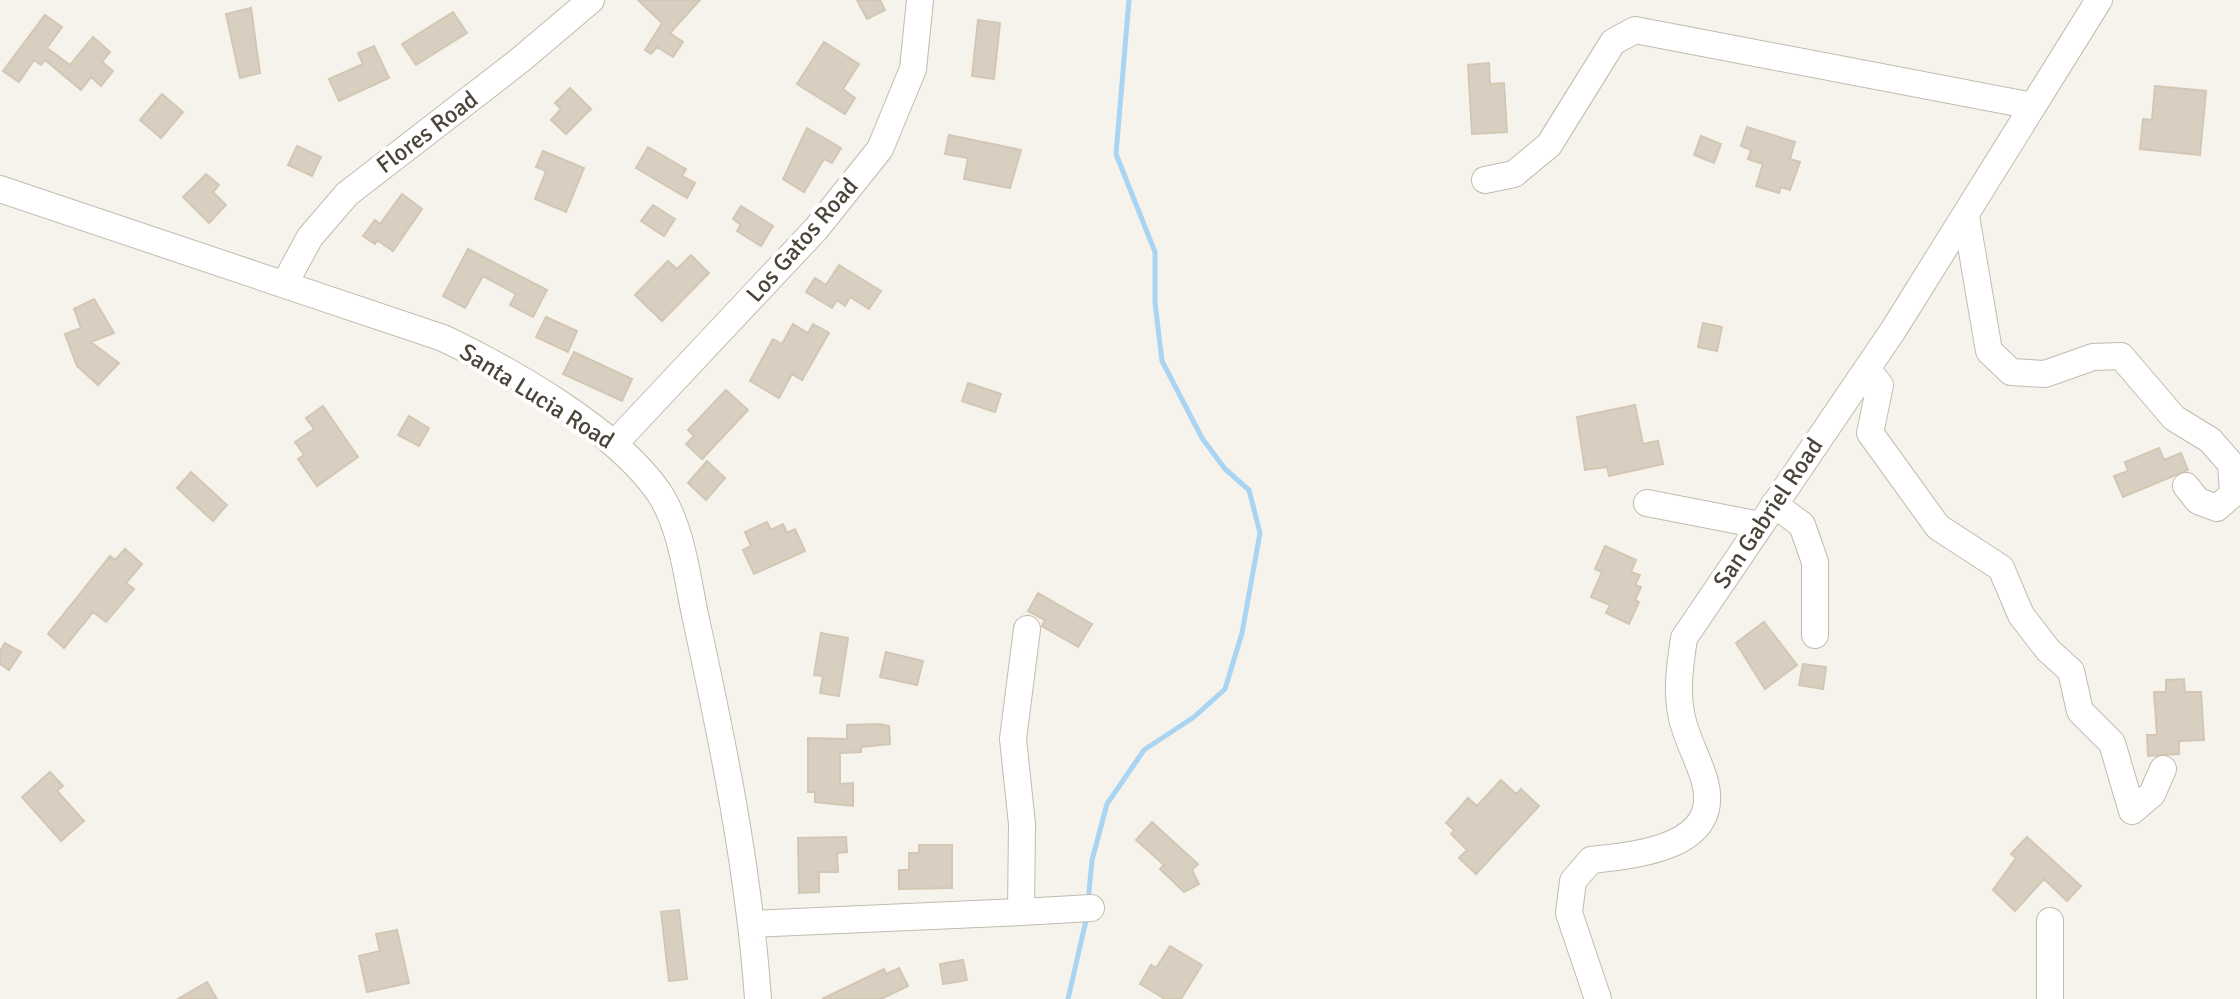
<svg xmlns="http://www.w3.org/2000/svg" width="2240" height="999" viewBox="0 0 2240 999" font-family="Signika,sans-serif">
<style>
.lines{fill:none;stroke-linecap:round;stroke-linejoin:round}
.stream{stroke:#a9d4f2;stroke-width:5}
.building{fill:#d8cfc1;stroke:#d3c7b4;stroke-width:2}
.minor-casing{stroke:#c2bbae;stroke-width:28}
.minor{stroke:#fff;stroke-width:26}
.labels{text-anchor:middle;stroke-width:8;stroke-linejoin:round;paint-order:stroke}
.street-label{font-size:24px;fill:#4b4439;stroke:#fff}
</style>
<rect width="100%" height="100%" fill="#f6f3ec"/>
<g class="lines">
<path class="stream" d="M1088 902 1092 860 1107 804 1144 750 1194 717 1225 689 1242 633 1260 533 1249 490 1225 469 1202 438 1162 361 1155 303V252L1116 154 1129 0
M1068 999 1087 916"/>
</g>
<path class="building" d="M638 0H700L670 33 683 42 673 57 657 47 651 54 645 50 662 23Z
M857 0H880L885 10 867 19Z
M251 8 260 73 240 78 226 14Z
M453 12 467 33 416 65 402 44Z
M45 15 62 27 47 48 70 65 93 37 110 52 102 62 113 71 101 86 91 77 81 90 45 60 41 65 34 60 19 82 3 71Z
M978 20 1000 23 994 79 972 76Z
M824 42 859 64 843 89 855 98 845 114 797 84Z
M374 46 389 78 339 101 329 79 363 64 358 53Z
M1489 63 1490 84 1504 83 1507 132 1472 134 1468 65Z
M2155 86 2206 91 2200 155 2140 149 2143 119 2152 120Z
M570 88 591 109 566 134 551 120 561 109 555 103Z
M162 94 183 112 161 138 140 120Z
M1747 127 1795 142 1790 159 1800 162 1790 190 1781 187 1779 193 1756 186 1763 164 1748 159 1751 150 1741 146Z
M807 128 841 148 832 163 824 159 804 192 783 179Z
M949 135 1021 150 1010 188 964 179 968 158 945 154Z
M1701 136 1721 144 1714 163 1694 155Z
M297 146 321 157 312 176 288 165Z
M648 147 686 169 682 176 695 183 687 198 636 168Z
M543 151 584 168 566 212 535 199 546 171 536 167Z
M206 174 219 185 213 192 226 205 209 223 183 197Z
M402 194 422 209 393 251 377 240 375 244 363 236 375 220 380 224Z
M653 205 675 219 664 236 641 221Z
M741 206 773 226 761 246 737 231 741 225 733 219Z
M468 249 547 290 533 317 510 305 516 294 483 276 465 308 443 296Z
M691 255 709 273 662 321 635 295 668 261 677 269Z
M839 265 881 291 869 309 850 297 845 306 837 300 832 308 806 292 815 278 826 285Z
M94 299 114 333 91 342 119 363 98 385 77 366 65 334 81 328 74 309Z
M546 317 577 331 568 352 536 337Z
M1703 323 1722 327 1717 351 1698 347Z
M793 324 808 333 813 324 829 333 802 380 792 374 779 398 750 381 773 339 782 344Z
M574 352 632 379 622 401 563 374Z
M968 383 1001 394 995 412 962 401Z
M726 390 748 410 702 459 686 444 694 436 688 430Z
M1635 405 1643 444 1658 441 1663 464 1609 476 1607 467 1585 470 1577 417Z
M323 406 358 457 317 486 298 459 304 455 295 442 314 429 306 418Z
M409 416 429 428 419 446 398 435Z
M2159 448 2164 460 2181 453 2188 470 2123 497 2114 476 2128 471 2125 462Z
M707 461 725 478 706 500 688 483Z
M191 472 227 505 213 521 177 488Z
M767 522 771 530 783 524 787 533 795 529 805 551 754 574 743 550 751 546 745 532Z
M1605 546 1636 560 1631 572 1640 575 1635 585 1641 587 1635 600 1639 602 1629 624 1606 613 1610 605 1591 597 1602 572 1595 569Z
M125 549 142 564 126 583 134 589 106 622 93 612 64 648 48 634 110 556 115 560Z
M1038 593 1092 624 1078 647 1042 626 1045 620 1028 611Z
M1764 622 1797 665 1765 689 1736 643Z
M821 633 848 638 839 696 820 693 823 676 814 675Z
M5 643 21 652 9 670 0 664V651Z
M886 652 923 661 917 685 880 677Z
M1803 664 1826 667 1823 689 1799 685Z
M2184 679 2185 692H2201L2204 740 2179 741V754L2148 756 2147 735H2157L2154 692H2166V680Z
M880 724 889 726 890 744 861 747V752L840 753V784L853 783V806L815 802V792H808V738L847 739V725Z
M50 772 63 786 57 791 84 821 61 841 22 797Z
M1501 780 1516 794 1521 789 1539 806 1476 874 1459 858 1467 850 1451 834 1454 830 1446 823 1468 798 1477 806Z
M1152 822 1198 864 1192 870 1199 884 1184 892 1160 869 1164 865 1136 840Z
M846 837 847 852 837 853 838 872H819V892L799 893 798 838Z
M2027 837 2081 886 2067 901 2044 879 2015 911 1993 890 2016 858 2011 854Z
M919 845H952V888L899 889V870H909V853H919Z
M679 910 687 979 669 981 661 912Z
M397 930 409 983 367 992 359 956 380 951 376 934Z
M1170 946 1202 965 1181 999H1165L1140 984 1151 965 1156 968Z
M963 960 967 980 943 984 940 964Z
M899 968 908 986 881 999H822L884 969 886 974Z
M207 982 217 999H178Z"/>
<g class="lines">
<defs>
<path id="minor" d="M1485 180 1514 174 1549 145 1613 42 1635 30 2033 106
M0 189 443 338C512 371 613 428 658 491 683 528 687 580 697 624 724 748 749 872 758 999
M1966 216 1989 351 2011 372 2045 374 2093 357 2121 356 2174 418 2210 440 2231 464 2233 494 2217 508 2198 501 2186 486
M285 283 310 237 347 194 519 61 591 0
M1867 369 1880 385 1870 433 1938 527 2001 568 2021 615 2048 650 2071 671 2080 711 2112 743 2132 811 2152 794 2163 769
M615 443 816 229 880 149 913 69 920 0
M1647 503 1760 525
M1774 504 1802 525 1815 562V635
M1021 912 1091 908
M2050 921V999
M752 924 1021 912 1022 824 1013 739 1027 629
M1598 999 1569 913 1573 881 1591 860C1636 855 1722 848 1705 782 1699 760 1687 740 1682 718 1676 691 1680 665 1684 638L1894 329 2099 0"/>
</defs>
<use href="#minor" class="minor-casing"/>
<use href="#minor" class="minor"/>
</g>
<g class="labels">
<g class="street-label">
<text transform="translate(427 132) rotate(-37)" y="8">Flores Road</text>
<text transform="translate(802 240) rotate(-49)" y="8">Los Gatos Road</text>
<text transform="translate(537 396) rotate(32)" y="8">Santa Lucia Road</text>
<text transform="translate(1768 513) rotate(-56)" y="8">San Gabriel Road</text>
</g>
</g>
</svg>
